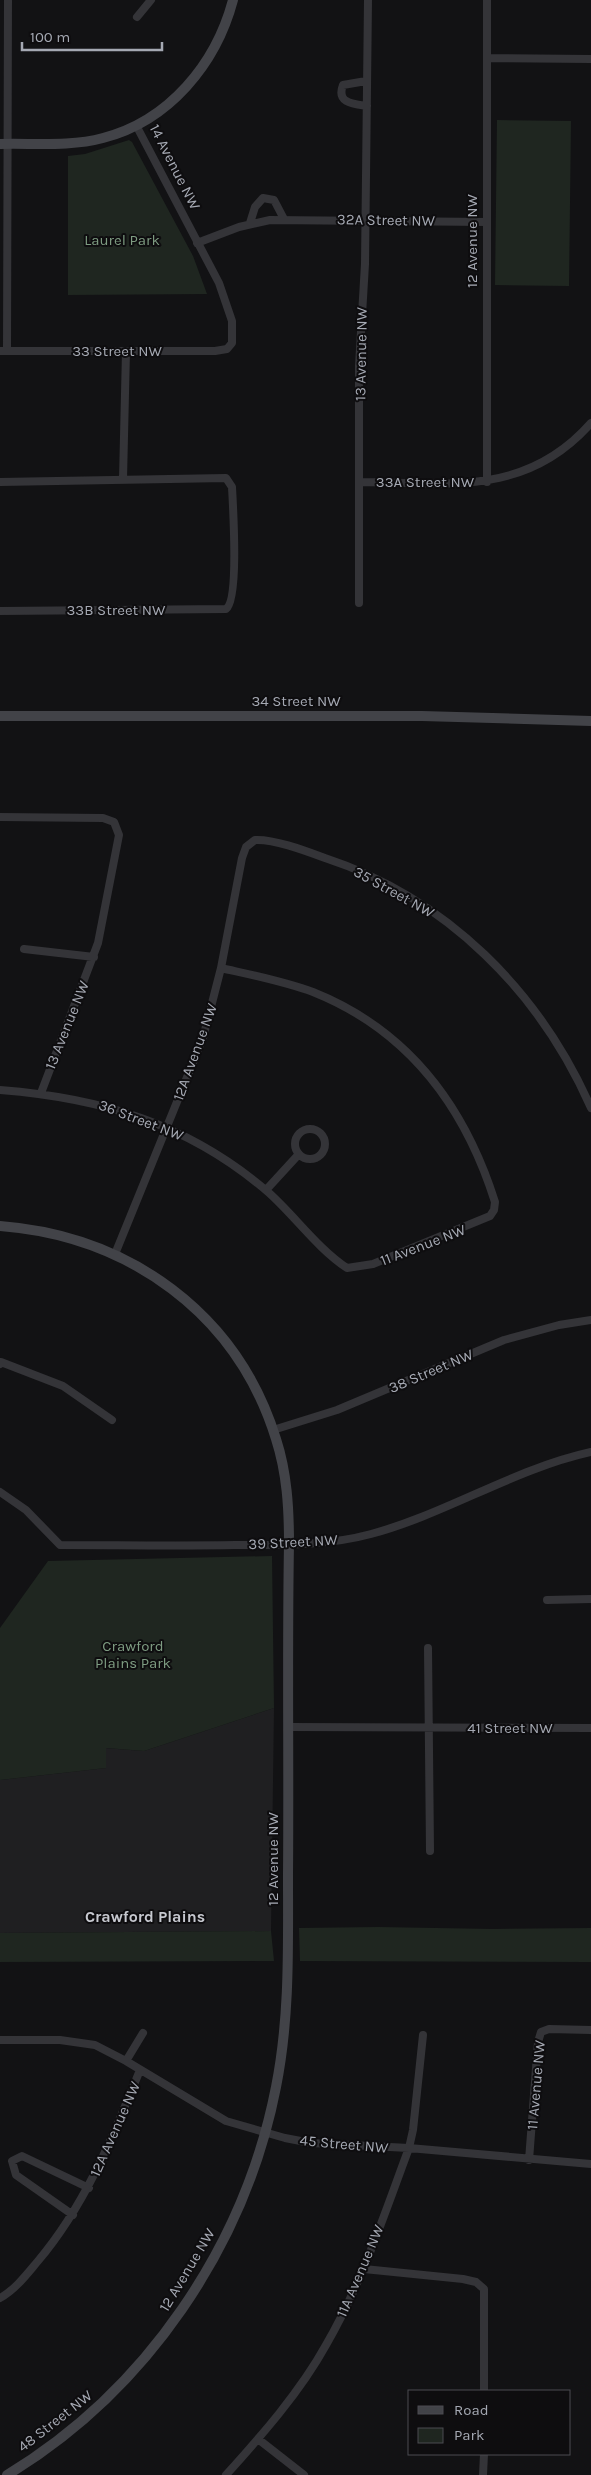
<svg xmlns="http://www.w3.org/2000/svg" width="591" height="2475" viewBox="0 0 591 2475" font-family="Karla,sans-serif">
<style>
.built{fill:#1f1f21}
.green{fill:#1f2620}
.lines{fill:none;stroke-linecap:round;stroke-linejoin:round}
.street{stroke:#343438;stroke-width:8}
.secondary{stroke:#424348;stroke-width:10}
.labels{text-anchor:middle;stroke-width:4;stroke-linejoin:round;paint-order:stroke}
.street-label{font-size:15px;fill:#a5a9b3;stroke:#0e0d0f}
.park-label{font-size:15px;fill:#7e9c82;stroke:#0e0d0f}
.neighbourhood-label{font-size:16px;font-weight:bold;fill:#c6c8cf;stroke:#0e0d0f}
</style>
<rect width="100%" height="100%" fill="#121214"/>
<path class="built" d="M274 1708 271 1931 0 1933V1780L106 1768 105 1748 144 1751Z"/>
<path class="green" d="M497 120 571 121 569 286 495 285Z
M129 140 132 142 193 256 207 294 68 295V156L85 154Z
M272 1556 274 1708 144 1751 106 1748V1768L0 1780V1628L48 1561Z
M378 1927 493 1929 591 1928V1962L300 1961 299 1928Z
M271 1931 274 1961 0 1962V1933Z"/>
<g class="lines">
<path class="street" d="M487 0V482
M137 17 151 0
M487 58 591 59
M366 81 343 85C336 103 353 104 367 106
M250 223 255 207 263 198 274 200 284 219
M197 243 239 227 270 220 487 222
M0 351H215L227 349 232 343V321L219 283 137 127
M7 351 8 0
M123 479 126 351
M0 482 226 478 232 487C233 507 239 600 226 609L0 611
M360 482C448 483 526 497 591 423
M359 603V366L365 264 368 0
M0 817 103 818 114 822 119 835 98 943 41 1093
M24 949 94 957
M0 1090C102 1098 189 1124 268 1192 295 1216 317 1248 347 1268L373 1264 490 1216 494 1210 495 1202C465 1107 408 1030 313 992 283 981 252 975 221 968
M295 1144a15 15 0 1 1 30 0a15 15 0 1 1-30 0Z
M266 1190 299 1154
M115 1254 203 1038 221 968 242 858 246 847 255 840C275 839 306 851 325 858 447 898 540 992 591 1108
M0 1364 1 1362 63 1386 112 1420
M273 1430 337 1410 504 1340 559 1325 591 1320
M0 1492 26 1510 60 1545C118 1545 176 1546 235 1545 280 1545 327 1546 371 1534 446 1514 514 1469 591 1452
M547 1600 591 1599
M428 1648 430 1851
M289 1727 591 1728
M0 2040H60L95 2045 126 2061 226 2121 285 2138 311 2143 409 2148 591 2164
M126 2061 143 2033
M529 2160 538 2042 541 2032 549 2029 591 2030
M73 2215 16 2175 12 2161 22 2156 89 2188
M364 2269 463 2279 476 2282 484 2289V2391
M0 2298C15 2290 27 2274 38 2261 86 2204 112 2138 140 2070
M258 2439 304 2475
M226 2475C262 2435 300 2392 326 2345 362 2283 384 2215 409 2148L413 2130 423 2035
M483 2475 484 2454"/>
<path class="secondary" d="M0 144C33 143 70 147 103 138 169 121 216 64 233 0
M0 716H422L591 721
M0 1226C129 1236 237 1313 276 1439 287 1473 289 1508 289 1544 287 1654 289 1765 288 1875 288 1946 290 2017 276 2087 245 2246 146 2391 7 2475"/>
</g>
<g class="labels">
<g class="street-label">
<text transform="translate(175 167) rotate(63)" y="5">14 Avenue NW</text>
<text transform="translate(386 220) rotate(1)" y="5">32A Street NW</text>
<text transform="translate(472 241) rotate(-90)" y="5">12 Avenue NW</text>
<text x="117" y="356">33 Street NW</text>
<text transform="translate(361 354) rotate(-89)" y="5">13 Avenue NW</text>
<text x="425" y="487">33A Street NW</text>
<text x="116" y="615">33B Street NW</text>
<text x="296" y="706">34 Street NW</text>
<text transform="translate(394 892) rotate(29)" y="5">35 Street NW</text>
<text transform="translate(67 1025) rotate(-68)" y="5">13 Avenue NW</text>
<text transform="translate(195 1052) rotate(-70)" y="5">12A Avenue NW</text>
<text transform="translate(141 1120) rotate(21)" y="5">36 Street NW</text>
<text transform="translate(423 1245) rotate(-21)" y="5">11 Avenue NW</text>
<text transform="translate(431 1371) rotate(-23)" y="5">38 Street NW</text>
<text transform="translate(293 1542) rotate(-3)" y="5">39 Street NW</text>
<text x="510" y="1733">41 Street NW</text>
<text transform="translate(273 1859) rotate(-90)" y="5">12 Avenue NW</text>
<text transform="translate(536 2085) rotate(-85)" y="5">11 Avenue NW</text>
<text transform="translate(115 2129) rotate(-66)" y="5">12A Avenue NW</text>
<text transform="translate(344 2144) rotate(5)" y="5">45 Street NW</text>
<text transform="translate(187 2270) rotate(-59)" y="5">12 Avenue NW</text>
<text transform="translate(360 2271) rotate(-67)" y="5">11A Avenue NW</text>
<text transform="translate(55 2421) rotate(-38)" y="5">48 Street NW</text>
</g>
<g class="park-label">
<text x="122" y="245">Laurel Park</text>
<text x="133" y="1651">Crawford<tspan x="133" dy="17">Plains Park</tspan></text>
</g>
<g class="neighbourhood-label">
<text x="145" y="1922">Crawford Plains</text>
</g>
</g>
<rect x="408" y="2390" width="162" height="65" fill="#0e0d0f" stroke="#4a4b51"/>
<rect x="418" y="2406" width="25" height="8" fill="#424348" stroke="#4a4b51"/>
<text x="454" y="2415" font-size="15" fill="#a5a9b3">Road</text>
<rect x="418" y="2428" width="25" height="15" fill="#1f2620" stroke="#4a4b51"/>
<text x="454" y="2440" font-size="15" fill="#a5a9b3">Park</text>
<path d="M22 42v8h140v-8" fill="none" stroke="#a5a9b3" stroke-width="2.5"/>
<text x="30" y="42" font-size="15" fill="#a5a9b3" stroke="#0e0d0f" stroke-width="4" paint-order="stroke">100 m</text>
</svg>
